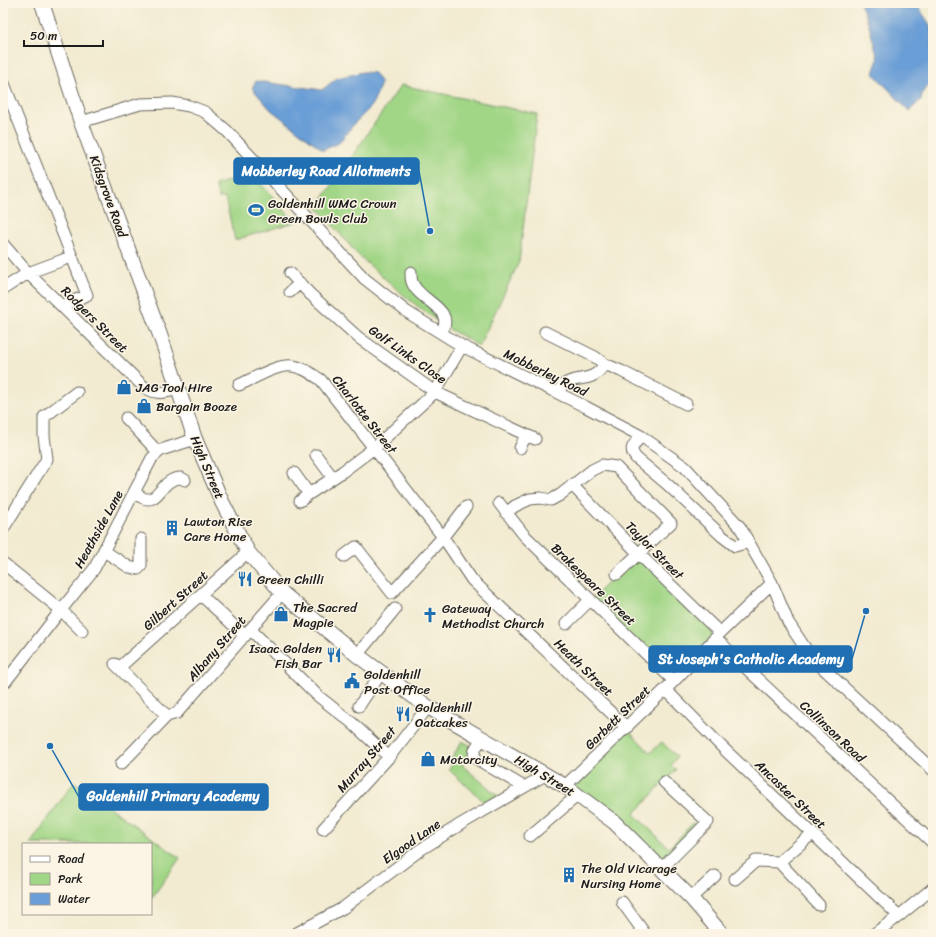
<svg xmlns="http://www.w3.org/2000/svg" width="936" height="937" viewBox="0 0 936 937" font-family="Sriracha,sans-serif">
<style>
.green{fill:#a1d686;stroke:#5e7951}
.water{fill:#6a9ed6;stroke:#435d79}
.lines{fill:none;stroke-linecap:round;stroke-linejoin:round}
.minor-casing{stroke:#67645b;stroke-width:13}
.major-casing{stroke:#67645b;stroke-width:16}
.minor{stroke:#fff;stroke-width:11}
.major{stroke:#fff;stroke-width:14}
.labels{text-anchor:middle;stroke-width:3;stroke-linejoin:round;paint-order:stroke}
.street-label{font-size:13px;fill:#1c1c1c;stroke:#fcf5e5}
.poi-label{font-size:13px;fill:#1c1c1c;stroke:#fcf5e5;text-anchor:start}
.leader{fill:none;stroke:#1f6fb2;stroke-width:1.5}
.callout-dot{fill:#1f6fb2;stroke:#fcf5e5;stroke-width:1.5}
.callout{fill:#1f6fb2;stroke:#1f6fb2;stroke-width:1.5}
.callout-label{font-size:14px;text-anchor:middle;font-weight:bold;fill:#fff}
</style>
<rect width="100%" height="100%" fill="#fcf5e5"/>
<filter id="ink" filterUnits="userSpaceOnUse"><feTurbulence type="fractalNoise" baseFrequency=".025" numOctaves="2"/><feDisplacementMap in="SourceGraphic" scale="8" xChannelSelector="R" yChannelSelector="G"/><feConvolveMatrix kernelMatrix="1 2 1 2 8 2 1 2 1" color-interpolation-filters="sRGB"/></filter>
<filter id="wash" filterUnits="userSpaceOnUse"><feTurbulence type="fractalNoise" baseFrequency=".012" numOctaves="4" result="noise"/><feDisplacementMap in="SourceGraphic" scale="16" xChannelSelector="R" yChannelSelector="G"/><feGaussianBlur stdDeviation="0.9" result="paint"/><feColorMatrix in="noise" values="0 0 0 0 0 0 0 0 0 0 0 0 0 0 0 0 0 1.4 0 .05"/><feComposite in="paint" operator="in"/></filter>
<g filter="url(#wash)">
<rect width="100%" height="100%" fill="#f2ebd1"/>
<path class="green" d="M401 85 537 114 519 262 479 346 444 326 407 298 358 255 317 207Z
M252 174 295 222 235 240 225 198H219L215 185Z
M638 553 720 633 674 681 590 600Z
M627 728 650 753 662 742 677 757 671 765 676 770 634 814 669 848 693 823 700 829 663 867 568 783Z
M462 741 475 748 472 747 462 761 463 766 499 797 486 804 478 796 448 769 452 765 449 763Z
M74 782 180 858 151 899V844H30Z"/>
<path class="water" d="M860 3H916L932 28 933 81 922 93 921 100 909 111 873 73 878 59 868 22Z
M363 72 374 73 381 83 375 99 369 109 354 124 339 143 323 150 271 110 252 88 256 81 322 90 337 78Z"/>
</g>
<g filter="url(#ink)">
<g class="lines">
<defs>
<path id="minor" d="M3 81 87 295 69 303 63 307
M81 122 140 104 172 103 189 106 205 112 227 131 365 279 407 312 462 346 586 407 641 436 685 467 740 527 772 583 788 622 811 657 933 770
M3 244 28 273 144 387C157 395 163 393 178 389
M411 272C411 275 411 279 412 282 419 302 457 308 441 333
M290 273 310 294 359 338 435 392 535 439
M3 289 28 273 71 257
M290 292 300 283
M545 332 595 357 605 364C591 385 578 374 563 385 561 387 559 391 558 393
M605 364 621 371 686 404
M239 385C253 379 277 364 292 366 303 367 312 374 321 380L443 537 472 580 627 728
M126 418 158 452
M641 436C634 445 628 448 636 458L667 484 722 536 735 546 749 542
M520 448 526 435
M316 455 333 478
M294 473 309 494 342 472 374 448 435 392 462 346
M572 485 638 553 720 633
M134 492C160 514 157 478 181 478L185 480
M300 501 309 494
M499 503 524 535 674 681
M506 513 515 506 530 499 541 498 551 500 560 495 592 470 602 465 616 467 671 523 617 574
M3 529 47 459 44 436V417L77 392
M104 551 129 567 138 569 141 566V539
M344 556 356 547 392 593 443 537 466 507
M3 563 61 610 82 631
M201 595 245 636
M566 624 590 600
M250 629 318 696 351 722 389 757
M716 638 746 668 933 843
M357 655 395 609
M115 664 167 716
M120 667 248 552
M3 685 57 615 94 569 152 458 161 450 195 439
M666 690 724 749 899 916
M359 706 381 673
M167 716 177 713 282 593
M483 738C478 745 472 750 475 758L524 787
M121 764 167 716
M565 786 674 681 720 633 772 583
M323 829 389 757 428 707
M812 834 779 862 819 905
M530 836 578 795
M661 869 708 822 664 782
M735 879 756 861 779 862
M691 898 715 876
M622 902 643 931 642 934
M295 934 343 908 420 850 461 824 545 775
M874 934 899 916 933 888"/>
<path id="major" d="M42 3 81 122 160 335 195 439 222 502 248 552 282 593 357 655 428 707 565 786 614 822 691 898 722 934"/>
</defs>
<use href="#minor" class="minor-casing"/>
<use href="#major" class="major-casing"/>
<use href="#minor" class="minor"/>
<use href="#major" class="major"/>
</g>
</g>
<defs>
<symbol id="stadium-bare" viewBox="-9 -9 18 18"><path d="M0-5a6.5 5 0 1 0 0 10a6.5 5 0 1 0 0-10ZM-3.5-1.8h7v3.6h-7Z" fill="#1f6fb2" stroke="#fcf5e5" stroke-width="2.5" paint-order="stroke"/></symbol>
<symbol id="shop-bare" viewBox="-9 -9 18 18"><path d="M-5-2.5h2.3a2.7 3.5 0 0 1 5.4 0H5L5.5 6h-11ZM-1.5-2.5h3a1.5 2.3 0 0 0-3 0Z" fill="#1f6fb2" stroke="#fcf5e5" stroke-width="2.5" paint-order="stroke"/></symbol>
<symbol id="building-bare" viewBox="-9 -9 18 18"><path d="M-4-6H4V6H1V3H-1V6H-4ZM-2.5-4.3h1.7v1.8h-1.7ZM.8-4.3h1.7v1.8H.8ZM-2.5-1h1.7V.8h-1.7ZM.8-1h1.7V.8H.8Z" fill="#1f6fb2" stroke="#fcf5e5" stroke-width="2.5" paint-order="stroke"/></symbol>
<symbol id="restaurant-bare" viewBox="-9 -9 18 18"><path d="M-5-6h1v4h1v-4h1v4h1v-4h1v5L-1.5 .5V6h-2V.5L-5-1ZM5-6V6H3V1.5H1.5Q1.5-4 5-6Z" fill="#1f6fb2" stroke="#fcf5e5" stroke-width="2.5" paint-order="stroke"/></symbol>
<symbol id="church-bare" viewBox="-9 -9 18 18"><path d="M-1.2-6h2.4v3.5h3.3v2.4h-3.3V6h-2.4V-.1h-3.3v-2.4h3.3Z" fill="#1f6fb2" stroke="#fcf5e5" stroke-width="2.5" paint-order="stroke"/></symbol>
<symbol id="civic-bare" viewBox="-9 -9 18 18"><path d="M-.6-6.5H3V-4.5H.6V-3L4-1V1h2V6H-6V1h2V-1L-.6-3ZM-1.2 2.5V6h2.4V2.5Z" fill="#1f6fb2" stroke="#fcf5e5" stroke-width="2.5" paint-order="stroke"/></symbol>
</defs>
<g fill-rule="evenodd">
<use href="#stadium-bare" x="245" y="199" width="22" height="22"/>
<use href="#shop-bare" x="113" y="376" width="22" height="22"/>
<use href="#shop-bare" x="133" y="395" width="22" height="22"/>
<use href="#building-bare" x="161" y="517" width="22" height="22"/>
<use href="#restaurant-bare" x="234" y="568" width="22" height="22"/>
<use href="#shop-bare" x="270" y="603" width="22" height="22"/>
<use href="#church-bare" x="419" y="604" width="22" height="22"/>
<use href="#restaurant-bare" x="323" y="644" width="22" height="22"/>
<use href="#civic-bare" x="341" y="670" width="22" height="22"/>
<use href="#restaurant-bare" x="392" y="703" width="22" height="22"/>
<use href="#shop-bare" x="417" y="748" width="22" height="22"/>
<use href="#building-bare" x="558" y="864" width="22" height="22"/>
</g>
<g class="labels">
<g class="street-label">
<text transform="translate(109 196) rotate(70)" y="5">Kidsgrove Road</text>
<text transform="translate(95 319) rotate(45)" y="5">Rodgers Street</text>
<text transform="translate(408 354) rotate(35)" y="5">Golf Links Close</text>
<text transform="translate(546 372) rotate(26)" y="5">Mobberley Road</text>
<text transform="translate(365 414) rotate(52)" y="5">Charlotte Street</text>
<text transform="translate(208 467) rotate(67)" y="5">High Street</text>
<text transform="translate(98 529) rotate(-61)" y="5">Heathside Lane</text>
<text transform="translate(655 550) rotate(45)" y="5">Taylor Street</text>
<text transform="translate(594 584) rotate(44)" y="5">Brakespeare Street</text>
<text transform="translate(175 600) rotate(-42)" y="5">Gilbert Street</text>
<text transform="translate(216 648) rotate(-49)" y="5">Albany Street</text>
<text transform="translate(584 667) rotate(44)" y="5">Heath Street</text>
<text transform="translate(617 717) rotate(-44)" y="5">Garbett Street</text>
<text transform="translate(833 731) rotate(43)" y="5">Collinson Road</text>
<text transform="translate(366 759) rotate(-49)" y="5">Murray Street</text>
<text transform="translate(545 775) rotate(31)" y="5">High Street</text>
<text transform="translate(791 794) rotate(44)" y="5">Ancaster Street</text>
<text transform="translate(411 841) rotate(-35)" y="5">Elgood Lane</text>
</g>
<g class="poi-label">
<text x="268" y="208">Goldenhill WMC Crown<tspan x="268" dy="15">Green Bowls Club</tspan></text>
<text x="136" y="392">JAG Tool Hire</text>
<text x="156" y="411">Bargain Booze</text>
<text x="184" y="526">Lawton Rise<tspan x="184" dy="15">Care Home</tspan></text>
<text x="257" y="584">Green Chilli</text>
<text x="293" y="612">The Sacred<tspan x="293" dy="15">Magpie</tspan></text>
<text x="442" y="613">Gateway<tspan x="442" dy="15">Methodist Church</tspan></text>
<text x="322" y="653" text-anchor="end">Isaac Golden<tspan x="322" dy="15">Fish Bar</tspan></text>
<text x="364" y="679">Goldenhill<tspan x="364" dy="15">Post Office</tspan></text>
<text x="415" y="712">Goldenhill<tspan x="415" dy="15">Oatcakes</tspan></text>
<text x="440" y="764">Motorcity</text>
<text x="581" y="873">The Old Vicarage<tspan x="581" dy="15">Nursing Home</tspan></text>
</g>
</g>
<path class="leader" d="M430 231L419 171M866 611L852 659M50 746L79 797"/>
<g class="callout-dot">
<circle cx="430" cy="231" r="4"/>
<circle cx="866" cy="611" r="4"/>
<circle cx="50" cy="746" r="4"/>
</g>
<g class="callout">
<rect x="234" y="158" width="185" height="26" rx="4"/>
<rect x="649" y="646" width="203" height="26" rx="4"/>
<rect x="79" y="784" width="189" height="26" rx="4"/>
</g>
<g class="callout-label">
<text x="326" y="176">Mobberley Road Allotments</text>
<text x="751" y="664">St Joseph's Catholic Academy</text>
<text x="173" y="801">Goldenhill Primary Academy</text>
</g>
<rect width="936" height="937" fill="none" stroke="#fcf5e5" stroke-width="16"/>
<rect x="22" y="843" width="130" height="72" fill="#fcf5e5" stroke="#a29e95"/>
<rect x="30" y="856" width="20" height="6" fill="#ffffff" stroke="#a29e95"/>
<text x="58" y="863" font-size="12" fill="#1c1c1c">Road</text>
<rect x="30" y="873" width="20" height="12" fill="#a1d686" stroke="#a29e95"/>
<text x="58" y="883" font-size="12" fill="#1c1c1c">Park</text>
<rect x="30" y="893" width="20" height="12" fill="#6a9ed6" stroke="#a29e95"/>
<text x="58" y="903" font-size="12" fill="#1c1c1c">Water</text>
<path d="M24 40v6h79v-6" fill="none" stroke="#1c1c1c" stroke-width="2"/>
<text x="30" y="40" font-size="12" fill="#1c1c1c" stroke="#fcf5e5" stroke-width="3" paint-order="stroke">50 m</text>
</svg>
